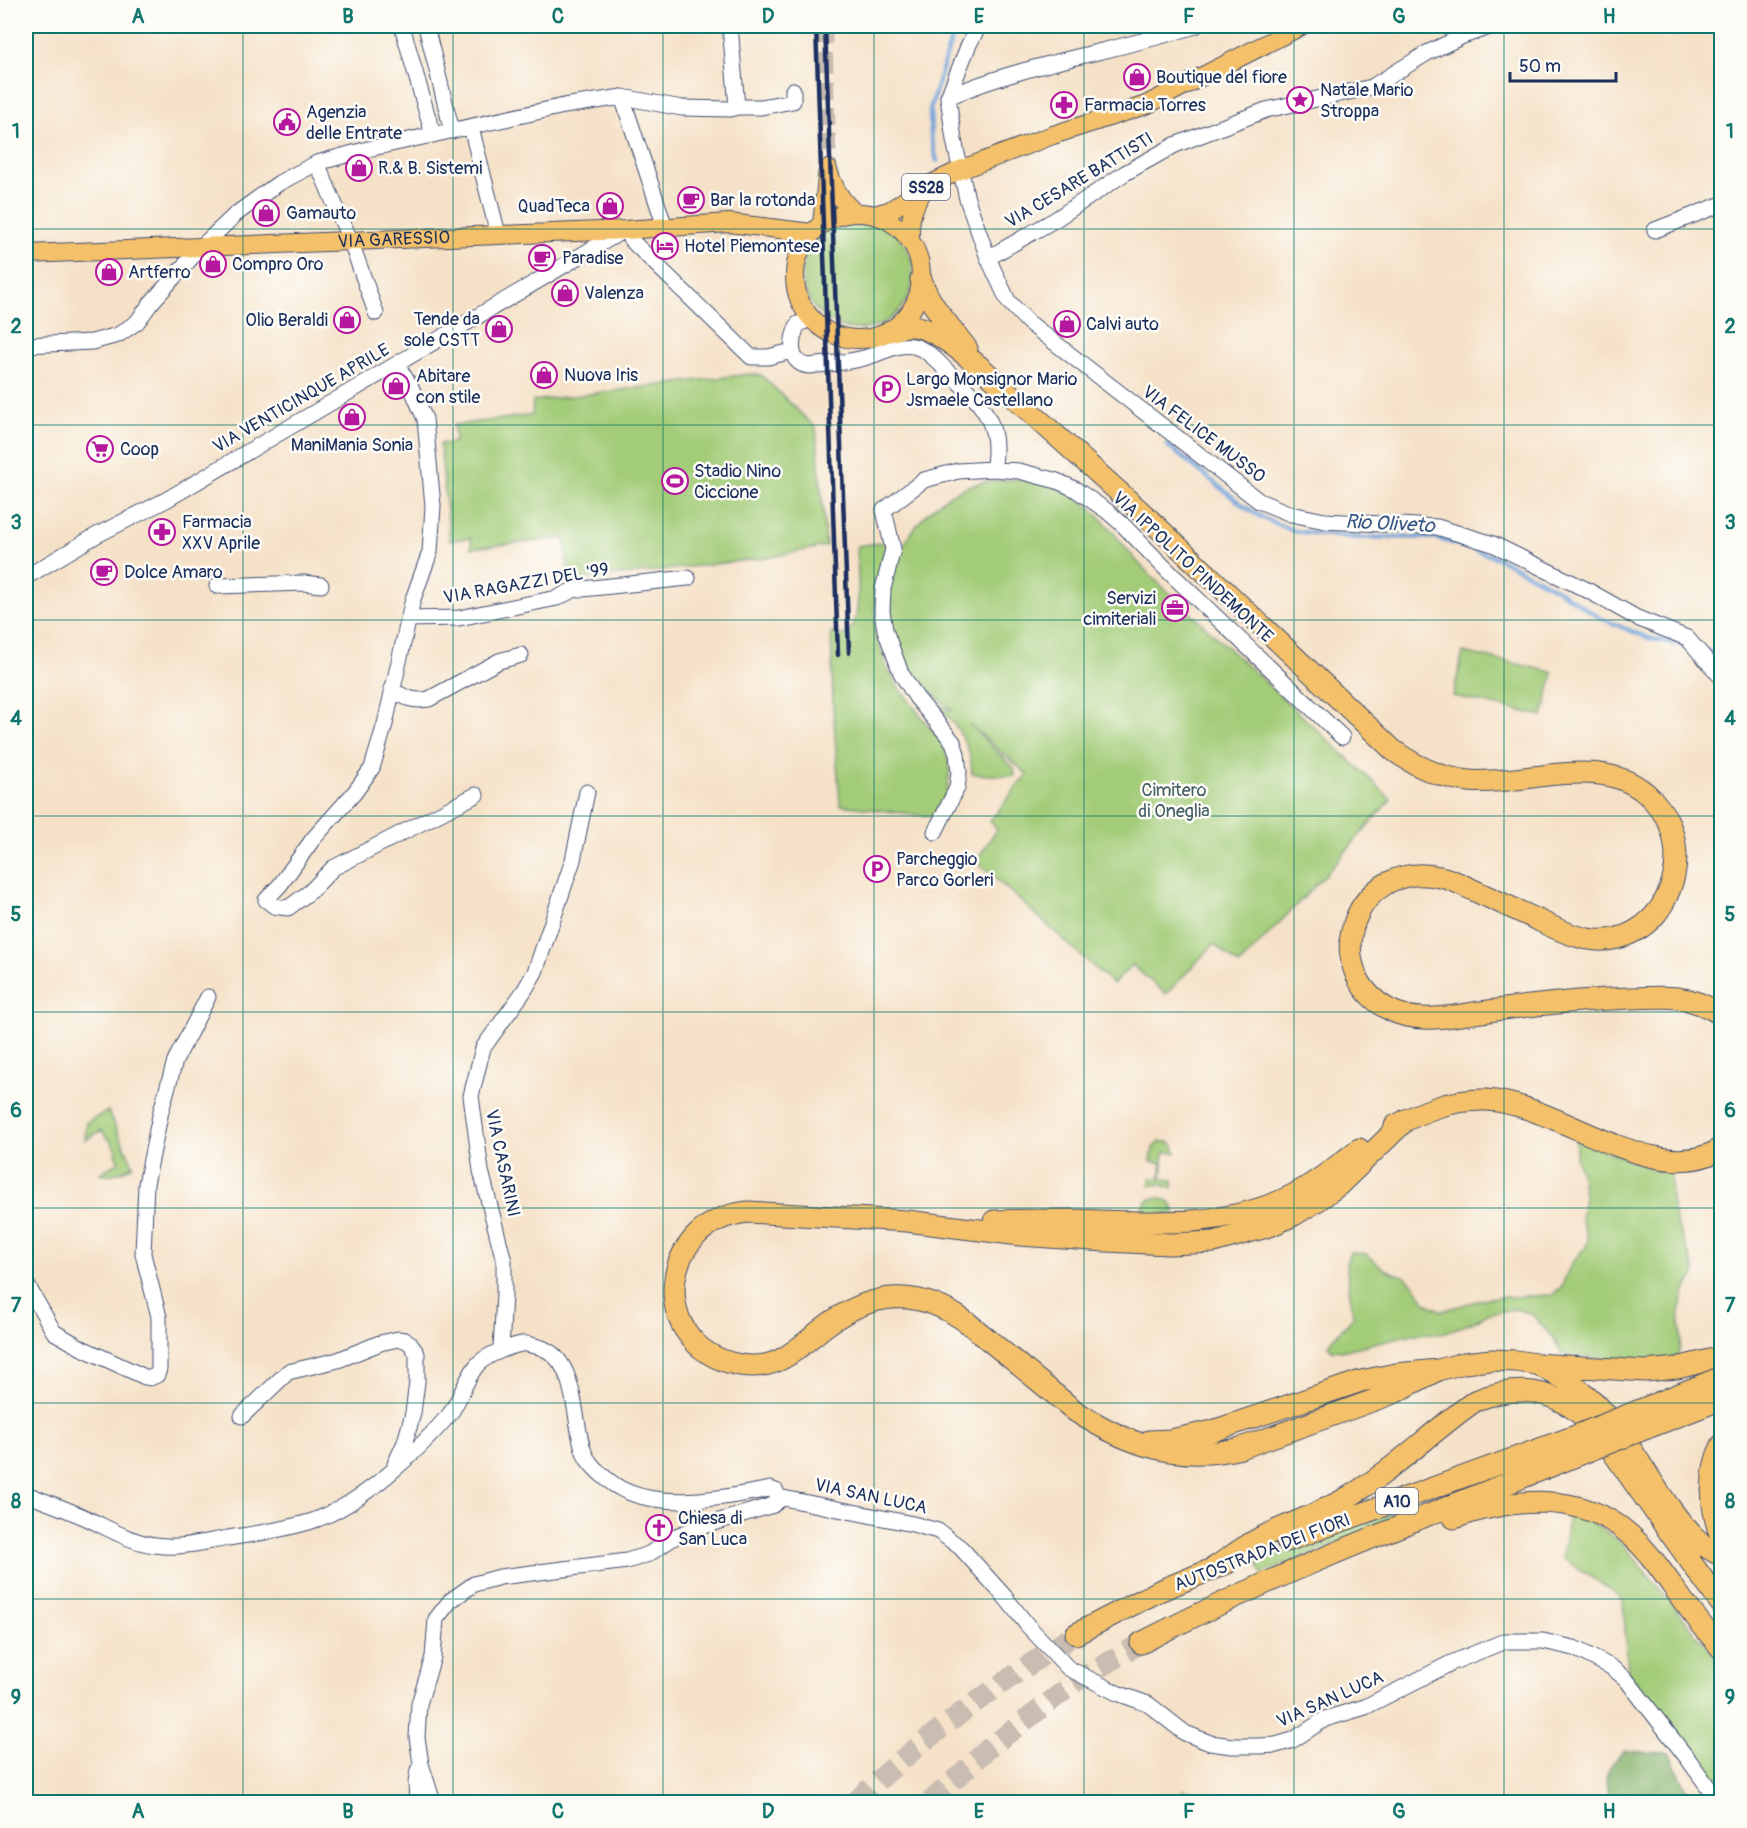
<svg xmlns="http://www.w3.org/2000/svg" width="1747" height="1828" viewBox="0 0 1747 1828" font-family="Pangolin,sans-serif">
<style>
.green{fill:#a3cc78;stroke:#5f7e6b;stroke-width:1.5}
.forest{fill:#82b068;stroke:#4e7063;stroke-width:1.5}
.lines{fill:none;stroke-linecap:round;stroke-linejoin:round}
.stream{stroke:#6ea1da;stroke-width:4.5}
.major-tunnel{stroke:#c9bdb2;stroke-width:18;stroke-dasharray:18 9;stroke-linecap:butt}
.highway-tunnel{stroke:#c9bdb2;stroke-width:21;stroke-dasharray:21 10;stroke-linecap:butt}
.minor-casing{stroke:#3c4a6e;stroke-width:17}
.major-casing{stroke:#3c4a6e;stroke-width:20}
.highway-casing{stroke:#3c4a6e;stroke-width:23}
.minor{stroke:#fff;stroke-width:15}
.major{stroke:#f4c16a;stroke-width:18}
.highway{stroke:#f4c16a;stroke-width:21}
.rail{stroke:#1b2f5e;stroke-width:4.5}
.highway-bridge-casing{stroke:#3c4a6e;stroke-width:23;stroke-linecap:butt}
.highway-bridge{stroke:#f4c16a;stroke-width:21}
.grid{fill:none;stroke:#0f766e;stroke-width:1.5;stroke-opacity:0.55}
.labels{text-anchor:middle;stroke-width:5;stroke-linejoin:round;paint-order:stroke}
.shield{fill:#fdfcf7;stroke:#5f6c8c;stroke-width:1.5}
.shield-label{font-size:16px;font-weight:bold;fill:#1b2f5e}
.poi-label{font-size:18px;fill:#1b2f5e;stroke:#fdfcf7;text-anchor:start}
.street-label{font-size:18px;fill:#1b2f5e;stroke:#fdfcf7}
.park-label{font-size:18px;fill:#445e66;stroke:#fdfcf7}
.water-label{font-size:20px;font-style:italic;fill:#385789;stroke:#fdfcf7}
.neatline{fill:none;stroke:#0f766e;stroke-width:2}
.grid-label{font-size:20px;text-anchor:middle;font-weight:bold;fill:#0f766e}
</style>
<rect width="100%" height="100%" fill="#fdfcf7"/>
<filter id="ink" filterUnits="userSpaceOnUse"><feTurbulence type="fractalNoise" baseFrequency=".0167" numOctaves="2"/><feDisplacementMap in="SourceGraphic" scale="12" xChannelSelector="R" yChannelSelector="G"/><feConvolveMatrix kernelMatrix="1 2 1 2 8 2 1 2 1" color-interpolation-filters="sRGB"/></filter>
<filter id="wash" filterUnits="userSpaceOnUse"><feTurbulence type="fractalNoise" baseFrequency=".008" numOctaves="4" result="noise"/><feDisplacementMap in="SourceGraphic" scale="24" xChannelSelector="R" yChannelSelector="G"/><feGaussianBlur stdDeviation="1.35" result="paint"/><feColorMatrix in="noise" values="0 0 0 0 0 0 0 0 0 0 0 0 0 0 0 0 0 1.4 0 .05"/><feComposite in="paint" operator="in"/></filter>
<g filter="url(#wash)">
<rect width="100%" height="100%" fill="#f5e1c7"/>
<path class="green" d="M803 274a55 55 0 1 1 110 0a55 55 0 1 1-110 0Z
M749 374 761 375 816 428 826 546 766 558 570 581 564 538 471 548V538L450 540 440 444 455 442 454 425 532 415 533 401Z
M1016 479C1035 483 1055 485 1072 495 1104 513 1122 548 1148 573 1228 649 1311 723 1391 799L1327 873 1239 965 1214 944 1166 994 1132 965 1113 984 976 861 997 829 990 821 1027 774 969 724 1014 768 1015 776 972 774C972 746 957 726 939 706L953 711C939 699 920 684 910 668 898 647 890 623 889 599 889 549 931 494 979 483 991 480 1004 480 1016 479Z
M887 542 875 586V633L888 670 899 688 942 743 947 755 950 769 947 792 934 817 840 805 833 707 831 632 841 636C847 633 853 629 854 623 861 601 857 569 857 546Z
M1463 652 1553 672 1543 716 1453 696Z
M108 1111 133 1165C122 1172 113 1177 100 1173L119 1162 115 1154 117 1153 109 1138 107 1139 102 1130 85 1140 87 1122Z
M1576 1139 1658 1171 1672 1172C1665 1212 1684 1237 1696 1273 1688 1285 1682 1295 1680 1309 1678 1325 1685 1343 1676 1357L1653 1363 1562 1355 1554 1339 1532 1314 1516 1309 1490 1313 1471 1323 1440 1334 1424 1333 1403 1336 1342 1351 1332 1350 1328 1346C1333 1333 1347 1329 1353 1316L1346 1263 1350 1252 1367 1254 1384 1269 1405 1277 1413 1284 1426 1303 1442 1311 1487 1298 1552 1295 1561 1287 1571 1264 1587 1245 1588 1239 1581 1219 1584 1196 1581 1174 1576 1158Z
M1160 1142H1169L1174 1146 1176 1153 1164 1152 1162 1179 1173 1180V1188L1158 1184 1149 1186 1150 1178 1160 1179 1162 1163 1151 1162 1153 1148Z
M1158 1197 1169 1201 1176 1213 1139 1217C1143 1205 1146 1199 1158 1197Z
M1448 1493 1451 1497 1262 1574 1257 1561Z
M1569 1514 1577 1515 1599 1527 1622 1543 1721 1664V1796L1703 1765 1628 1672 1623 1601 1611 1590 1562 1558Z
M1183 1790 1225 1799V1802H1180Z"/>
<path class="forest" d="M1624 1751 1669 1753 1688 1792 1701 1802H1610C1603 1775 1604 1771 1624 1751Z"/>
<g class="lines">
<path class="stream" d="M937 161 931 138 930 110 952 36 958 26
M1167 445 1245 507 1263 518 1294 531 1356 538 1398 537 1435 538 1464 546 1500 559 1558 590 1600 618 1648 638 1690 647
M1704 650 1722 654"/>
</g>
</g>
<g filter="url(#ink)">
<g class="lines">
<path class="major-tunnel" d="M823 26 828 169"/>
<path class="highway-tunnel" d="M855 1802C922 1738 998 1684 1076 1634
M930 1802 989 1748 1077 1681 1141 1643"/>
<defs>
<path id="minor" d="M402 26 433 135
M426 26 452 131
M730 26 737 107
M979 26 969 44 948 97 954 140 967 199 988 258 1008 301 1028 322 1259 501 1291 514 1325 521 1437 527 1493 544 1587 590 1637 618 1687 638 1722 678
M622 97 665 227
M948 97C1027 63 1114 52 1195 26
M471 127 498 234
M317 163 351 242 376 313
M1655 230 1722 204
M988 258 1056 219 1125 173 1175 145 1266 110 1372 87 1427 53 1463 36 1493 26
M811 319 798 324C791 339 787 364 809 366 827 364 846 363 864 358 880 354 896 343 913 346 927 349 937 361 946 370 978 400 1003 421 993 469
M26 345 92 342 118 335 137 322 151 303 200 248 236 214 279 183 317 163 368 149 564 106 622 97 682 108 730 109 737 107H761L793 101V90
M397 365 411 387 425 419 433 506 430 552 413 599 385 724 372 768 355 792 313 839 280 885 266 900 274 906 288 908 311 891 333 868 476 795
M26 577 97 535 166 500 624 230 634 243 751 357H768L792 351
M217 586 304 583 321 585
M408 619 459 618 557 598 573 590 688 578
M392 689C404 698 414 702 429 699L499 661 521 655
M935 832 957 788 959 772 957 754 953 742 916 697 901 673 885 630 882 611 883 589 893 549 884 510 924 480 958 471 993 469 1019 471 1057 481 1075 489 1107 511 1122 524 1167 570 1342 737
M26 1283 54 1332 82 1348 145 1377 150 1378 157 1375 159 1369V1317L143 1254 146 1184 161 1111 175 1061 208 997
M501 1350 504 1294V1261L481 1171 471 1096 483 1048 524 991 535 972 573 860 587 792
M242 1416 288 1372 338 1360 380 1343 398 1339 405 1340 410 1343 417 1354V1382L413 1413 405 1442 395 1464
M26 1494C46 1502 66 1509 86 1518 108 1528 130 1542 155 1545 179 1549 205 1542 228 1538 256 1534 289 1529 315 1520 361 1504 417 1452 449 1415 460 1401 467 1375 479 1363 489 1354 508 1347 521 1344 526 1343 530 1345 535 1346 579 1354 572 1420 584 1452 587 1462 600 1474 608 1480 648 1514 723 1498 770 1489L776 1491 778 1501 773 1505 703 1526 676 1536 649 1554 627 1561 500 1577 474 1584 450 1601 436 1619 433 1657 419 1704 417 1737 421 1764 433 1802
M778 1497 913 1524 938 1531 961 1548 1005 1597 1028 1626 1068 1668 1117 1693 1148 1704 1185 1733 1210 1743 1232 1746H1260L1276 1745 1293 1740 1325 1719 1365 1707 1451 1663 1505 1641H1543L1574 1648 1611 1667 1625 1678 1688 1759 1719 1802
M417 1802 416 1783 418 1770"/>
<g id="major">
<path d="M829 173C835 190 841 201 855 213"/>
<path d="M927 186 960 170 1053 135 1146 105 1301 26"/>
<circle cx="858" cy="276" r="63"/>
<path d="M874 215 889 211 927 186C913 203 909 219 910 240"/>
<path d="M822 224 828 169"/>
<path id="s1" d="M26 254 624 230 729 223 812 233"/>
</g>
<path id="highway" d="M921 279C929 306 951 326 967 349
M890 331C895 330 902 326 908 326 931 324 962 353 979 366L1149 519 1393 750C1415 766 1441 778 1469 781 1528 786 1605 750 1652 799 1659 807 1665 814 1669 823 1679 848 1678 874 1666 898 1652 927 1621 945 1588 939 1571 936 1554 928 1538 920 1516 910 1495 900 1473 890 1462 885 1452 879 1440 877 1355 858 1316 968 1388 1009 1417 1025 1451 1016 1481 1012 1531 1005 1580 1000 1630 998 1645 998 1662 996 1677 998 1694 1000 1708 1006 1722 1015
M1406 1120 1339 1185 1317 1201 1294 1215 1270 1226 1214 1242 1170 1244 1106 1241 1020 1235 907 1221 748 1212C657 1221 647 1344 735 1364 776 1373 794 1351 823 1328 872 1290 918 1287 968 1323L1075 1411C1128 1445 1178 1463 1241 1448L1394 1393 1438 1370
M1395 1126C1424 1110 1453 1099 1486 1100 1558 1103 1655 1191 1722 1148
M994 1221C1020 1220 1046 1220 1072 1220 1145 1222 1223 1230 1291 1196 1316 1183 1337 1166 1359 1149
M1542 1367C1563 1378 1582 1389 1599 1407 1636 1446 1661 1508 1702 1544 1708 1549 1715 1552 1722 1556
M1149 1441 1170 1440 1213 1431 1361 1381 1396 1374 1438 1370 1464 1363 1491 1360 1516 1361 1536 1364 1645 1371 1677 1368 1722 1357
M1722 1445C1708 1471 1710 1512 1722 1539
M1454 1518C1511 1498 1581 1491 1629 1534 1651 1553 1667 1579 1684 1602 1696 1618 1709 1634 1722 1649
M1287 1541 1578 1435
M1215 1567C1232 1556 1248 1543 1266 1535 1294 1522 1323 1512 1350 1496 1395 1469 1432 1431 1475 1401 1507 1387 1541 1387 1571 1407 1597 1425 1615 1456 1633 1481 1662 1522 1692 1564 1722 1605
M1076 1634 1159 1591 1227 1563
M1141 1643C1285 1568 1438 1512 1588 1451"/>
</defs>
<use href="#minor" class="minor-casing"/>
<use href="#major" class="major-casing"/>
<use href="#highway" class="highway-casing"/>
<use href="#minor" class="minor"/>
<use href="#major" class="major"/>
<use href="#highway" class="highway"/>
<path class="rail" d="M816 26 838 655
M825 26 849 653"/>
<defs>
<path id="highway-bridge" d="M1578 1435 1722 1377
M1588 1451 1722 1399"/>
</defs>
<use href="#highway-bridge" class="highway-bridge-casing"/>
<use href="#highway-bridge" class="highway-bridge"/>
</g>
</g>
<path class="grid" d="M243 26V1802M453 26V1802M663 26V1802M874 26V1802M1084 26V1802M1294 26V1802M1504 26V1802M26 229H1722M26 425H1722M26 620H1722M26 816H1722M26 1012H1722M26 1208H1722M26 1403H1722M26 1599H1722"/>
<defs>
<symbol id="shop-ring" viewBox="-11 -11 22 22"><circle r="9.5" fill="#fdfcf7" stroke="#b5179e" stroke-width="1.5"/><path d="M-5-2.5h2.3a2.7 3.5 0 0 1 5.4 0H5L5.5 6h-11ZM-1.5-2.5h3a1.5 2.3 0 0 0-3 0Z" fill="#b5179e"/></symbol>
<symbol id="sight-ring" viewBox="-11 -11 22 22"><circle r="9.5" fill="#fdfcf7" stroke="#b5179e" stroke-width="1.5"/><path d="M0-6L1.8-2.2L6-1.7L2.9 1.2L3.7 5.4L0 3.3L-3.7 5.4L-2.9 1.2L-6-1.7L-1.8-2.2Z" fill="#b5179e"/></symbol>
<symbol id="pharmacy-ring" viewBox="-11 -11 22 22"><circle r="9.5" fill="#fdfcf7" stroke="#b5179e" stroke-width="1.5"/><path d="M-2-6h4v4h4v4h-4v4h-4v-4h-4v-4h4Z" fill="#b5179e"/></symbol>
<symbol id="civic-ring" viewBox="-11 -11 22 22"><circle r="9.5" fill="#fdfcf7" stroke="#b5179e" stroke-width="1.5"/><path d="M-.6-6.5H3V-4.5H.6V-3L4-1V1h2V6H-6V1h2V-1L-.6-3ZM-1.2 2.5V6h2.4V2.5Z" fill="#b5179e"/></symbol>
<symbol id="cafe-ring" viewBox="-11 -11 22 22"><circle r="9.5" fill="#fdfcf7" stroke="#b5179e" stroke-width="1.5"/><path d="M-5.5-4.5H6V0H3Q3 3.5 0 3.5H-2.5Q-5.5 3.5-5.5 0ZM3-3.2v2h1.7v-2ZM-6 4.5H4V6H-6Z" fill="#b5179e"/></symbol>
<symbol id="hotel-ring" viewBox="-11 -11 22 22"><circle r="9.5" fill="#fdfcf7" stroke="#b5179e" stroke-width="1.5"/><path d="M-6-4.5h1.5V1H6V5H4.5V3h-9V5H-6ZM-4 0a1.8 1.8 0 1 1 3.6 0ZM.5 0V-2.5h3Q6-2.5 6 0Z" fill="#b5179e"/></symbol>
<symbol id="parking-ring" viewBox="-11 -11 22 22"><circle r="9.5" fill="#fdfcf7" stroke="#b5179e" stroke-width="1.5"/><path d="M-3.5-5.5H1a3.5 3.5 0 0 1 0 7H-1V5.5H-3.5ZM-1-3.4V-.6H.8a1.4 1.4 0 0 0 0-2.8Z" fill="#b5179e"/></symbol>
<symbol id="supermarket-ring" viewBox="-11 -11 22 22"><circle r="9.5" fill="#fdfcf7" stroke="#b5179e" stroke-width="1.5"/><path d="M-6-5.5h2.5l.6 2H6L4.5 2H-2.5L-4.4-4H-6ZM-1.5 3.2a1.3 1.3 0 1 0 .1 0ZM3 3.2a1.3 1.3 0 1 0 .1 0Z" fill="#b5179e"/></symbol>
<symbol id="stadium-ring" viewBox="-11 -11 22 22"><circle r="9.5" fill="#fdfcf7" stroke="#b5179e" stroke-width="1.5"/><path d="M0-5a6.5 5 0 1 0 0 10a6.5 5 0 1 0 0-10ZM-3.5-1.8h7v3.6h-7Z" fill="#b5179e"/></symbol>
<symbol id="office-ring" viewBox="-11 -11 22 22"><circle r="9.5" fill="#fdfcf7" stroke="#b5179e" stroke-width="1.5"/><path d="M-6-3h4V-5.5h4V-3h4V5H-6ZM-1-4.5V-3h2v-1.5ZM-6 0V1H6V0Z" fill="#b5179e"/></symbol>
<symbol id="church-ring" viewBox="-11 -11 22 22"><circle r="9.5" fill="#fdfcf7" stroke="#b5179e" stroke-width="1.5"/><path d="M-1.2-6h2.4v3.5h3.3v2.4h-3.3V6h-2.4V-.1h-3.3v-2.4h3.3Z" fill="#b5179e"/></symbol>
</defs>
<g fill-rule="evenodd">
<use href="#shop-ring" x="1122" y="62" width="30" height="30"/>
<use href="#sight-ring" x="1285" y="85" width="30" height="30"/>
<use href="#pharmacy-ring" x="1049" y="90" width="30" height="30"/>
<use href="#civic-ring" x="272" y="107" width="30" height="30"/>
<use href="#shop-ring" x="344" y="153" width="30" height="30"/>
<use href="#cafe-ring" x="676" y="185" width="30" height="30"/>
<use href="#shop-ring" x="595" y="191" width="30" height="30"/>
<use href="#shop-ring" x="251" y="198" width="30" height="30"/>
<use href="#hotel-ring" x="650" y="231" width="30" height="30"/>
<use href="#cafe-ring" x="527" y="243" width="30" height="30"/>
<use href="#shop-ring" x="198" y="249" width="30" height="30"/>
<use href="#shop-ring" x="94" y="257" width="30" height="30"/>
<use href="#shop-ring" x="550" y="278" width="30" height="30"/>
<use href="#shop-ring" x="332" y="305" width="30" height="30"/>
<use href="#shop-ring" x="1052" y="309" width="30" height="30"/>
<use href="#shop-ring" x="484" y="314" width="30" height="30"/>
<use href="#shop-ring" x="529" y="360" width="30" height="30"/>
<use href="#shop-ring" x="381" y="371" width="30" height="30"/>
<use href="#parking-ring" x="872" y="374" width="30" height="30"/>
<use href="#shop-ring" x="337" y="402" width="30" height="30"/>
<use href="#supermarket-ring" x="85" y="434" width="30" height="30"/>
<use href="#stadium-ring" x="660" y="466" width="30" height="30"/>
<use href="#pharmacy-ring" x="147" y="517" width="30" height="30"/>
<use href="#cafe-ring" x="89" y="557" width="30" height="30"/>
<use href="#office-ring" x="1160" y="593" width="30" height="30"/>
<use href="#parking-ring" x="862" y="854" width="30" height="30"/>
<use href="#church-ring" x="644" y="1513" width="30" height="30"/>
</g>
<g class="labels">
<g class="shield">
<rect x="902" y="174" width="48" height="26" rx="4.5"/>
<rect x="1376" y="1488" width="42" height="26" rx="4.5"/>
</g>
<g class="shield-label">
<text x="926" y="193">SS28</text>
<text x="1397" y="1507">A10</text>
</g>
<g class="poi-label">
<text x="1156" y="83">Boutique del fiore</text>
<text x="1320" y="96">Natale Mario<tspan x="1320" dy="21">Stroppa</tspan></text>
<text x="1084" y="111">Farmacia Torres</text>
<text x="306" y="118">Agenzia<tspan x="306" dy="21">delle Entrate</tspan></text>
<text x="378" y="174">R.&amp; B. Sistemi</text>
<text x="710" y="206">Bar la rotonda</text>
<text x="590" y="212" text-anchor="end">QuadTeca</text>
<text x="286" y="219">Gamauto</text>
<text x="684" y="252">Hotel Piemontese</text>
<text x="562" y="264">Paradise</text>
<text x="232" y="270">Compro Oro</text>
<text x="128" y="278">Artferro</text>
<text x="584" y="299">Valenza</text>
<text x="480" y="325" text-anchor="end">Tende da<tspan x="480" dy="21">sole CSTT</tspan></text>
<text x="328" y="326" text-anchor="end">Olio Beraldi</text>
<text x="1086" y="330">Calvi auto</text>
<text x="564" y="381">Nuova Iris</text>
<text x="416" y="382">Abitare<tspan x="416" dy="21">con stile</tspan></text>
<text x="906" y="385">Largo Monsignor Mario<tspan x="906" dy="21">Jsmaele Castellano</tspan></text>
<text x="352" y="451" text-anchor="middle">ManiMania Sonia</text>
<text x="120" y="455">Coop</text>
<text x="694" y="477">Stadio Nino<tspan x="694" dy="21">Ciccione</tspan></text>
<text x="182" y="528">Farmacia<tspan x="182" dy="21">XXV Aprile</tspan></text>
<text x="124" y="578">Dolce Amaro</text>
<text x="1156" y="604" text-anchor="end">Servizi<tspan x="1156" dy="21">cimiteriali</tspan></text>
<text x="896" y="865">Parcheggio<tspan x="896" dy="21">Parco Gorleri</tspan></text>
<text x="678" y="1524">Chiesa di<tspan x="678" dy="21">San Luca</tspan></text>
</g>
<g class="street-label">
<text transform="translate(1079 180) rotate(-31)" y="6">VIA CESARE BATTISTI</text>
<text dy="6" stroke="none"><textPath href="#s1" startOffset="368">VIA GARESSIO</textPath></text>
<text transform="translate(301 398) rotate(-30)" y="6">VIA VENTICINQUE APRILE</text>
<text transform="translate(1204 434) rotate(37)" y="6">VIA FELICE MUSSO</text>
<text transform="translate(1193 567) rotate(43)" y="6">VIA IPPOLITO PINDEMONTE</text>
<text transform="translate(526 583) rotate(-10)" y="6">VIA RAGAZZI DEL '99</text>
<text transform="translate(503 1163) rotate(78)" y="6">VIA CASARINI</text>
<text transform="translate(871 1496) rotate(12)" y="6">VIA SAN LUCA</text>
<text transform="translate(1262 1552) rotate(-21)" y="6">AUTOSTRADA DEI FIORI</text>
<text transform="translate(1330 1699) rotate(-24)" y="6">VIA SAN LUCA</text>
</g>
<g class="park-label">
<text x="1174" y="796">Cimitero<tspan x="1174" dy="21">di Oneglia</tspan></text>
</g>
<g class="water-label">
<text transform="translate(1390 523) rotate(3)" y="7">Rio Oliveto</text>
</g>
</g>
<rect width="1747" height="1828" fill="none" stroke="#fdfcf7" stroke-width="66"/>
<path d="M1510 72v9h106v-9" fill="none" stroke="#1b2f5e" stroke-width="3"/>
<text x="1519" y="72" font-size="18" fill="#1b2f5e" stroke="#fdfcf7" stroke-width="4.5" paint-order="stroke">50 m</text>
<rect x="33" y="33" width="1681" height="1762" class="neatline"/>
<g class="grid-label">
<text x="138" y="23">A</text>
<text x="348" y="23">B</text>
<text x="558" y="23">C</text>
<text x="768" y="23">D</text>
<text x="979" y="23">E</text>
<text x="1189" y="23">F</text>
<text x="1399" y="23">G</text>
<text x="1609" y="23">H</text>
<text x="16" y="138">1</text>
<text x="1730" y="138">1</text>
<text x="16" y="333">2</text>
<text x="1730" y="333">2</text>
<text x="16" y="529">3</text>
<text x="1730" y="529">3</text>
<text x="16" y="725">4</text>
<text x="1730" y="725">4</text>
<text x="16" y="921">5</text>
<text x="1730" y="921">5</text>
<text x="16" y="1117">6</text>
<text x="1730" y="1117">6</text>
<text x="16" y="1312">7</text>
<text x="1730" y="1312">7</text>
<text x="16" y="1508">8</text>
<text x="1730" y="1508">8</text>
<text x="16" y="1704">9</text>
<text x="1730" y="1704">9</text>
<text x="138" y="1818">A</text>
<text x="348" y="1818">B</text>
<text x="558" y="1818">C</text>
<text x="768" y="1818">D</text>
<text x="979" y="1818">E</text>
<text x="1189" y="1818">F</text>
<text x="1399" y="1818">G</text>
<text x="1609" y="1818">H</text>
</g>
</svg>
